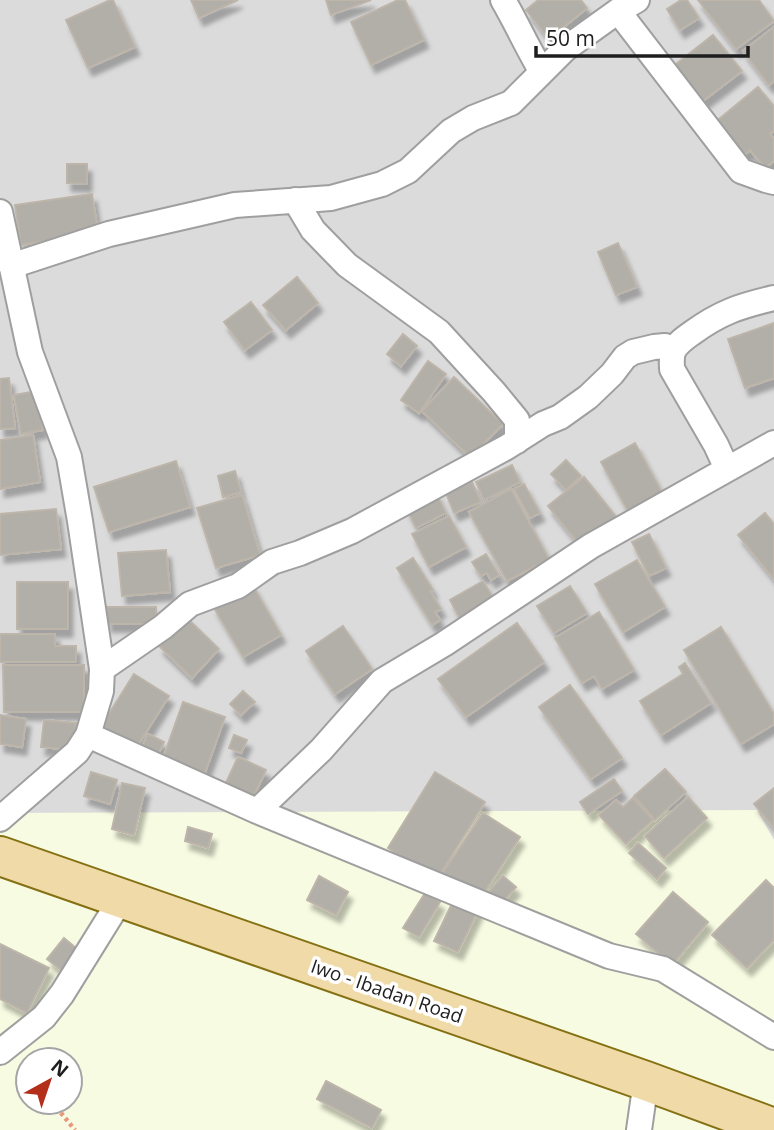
<svg xmlns="http://www.w3.org/2000/svg" width="774" height="1130" viewBox="0 0 774 1130" font-family="'Open Sans',sans-serif">
<style>
.residential{fill:#dcdbdb;fill-rule:evenodd}
.education{fill:#f7fbe1;fill-rule:evenodd}
.building{fill:#b2aea8;stroke:#bdb5a9;stroke-width:2;filter:url(#shadow)}
.lines{fill:none;stroke-linecap:round;stroke-linejoin:round}
.minor-casing{stroke:#9f9f9f;stroke-width:28}
.primary-casing{stroke:#857013;stroke-width:42}
.path{stroke:#e8967c;stroke-width:4.5;stroke-dasharray:3.5 3.5;stroke-linecap:butt}
.minor{stroke:#fff;stroke-width:24}
.primary{stroke:#f0dba8;stroke-width:38}
.labels{text-anchor:middle;stroke-width:7;stroke-linejoin:round;paint-order:stroke}
.street-label{font-size:19px;fill:#1e1e1e;stroke:#fff}
</style>
<defs>
<filter id="shadow"><feDropShadow dx="4.5" dy="8" stdDeviation="2" flood-color="#0004"/></filter>
</defs>
<rect width="100%" height="100%" fill="#eeece5"/>
<path class="residential" d="M0 0H774V1130H0ZM28 1060H70V1102H28Z"/>
<path class="education" d="M757 810 774 840V1130H0V813ZM28 1060H70V1102H28Z"/>
<path class="building" d="M110 0H113L135 47 88 68 66 20Z
M191 0H238L199 18Z
M326 0H371L331 15Z
M398 0H405L424 40 371 65 351 22Z
M538 0H581L587 8 549 39 526 10Z
M681 0H687L699 18 680 30 667 9Z
M698 0H759L774 21 736 49Z
M774 27V81L769 85 743 51Z
M713 35 742 71 699 104 671 68Z
M758 87 774 106V131L770 134 774 139V161L765 168 750 150 741 158 713 124Z
M67 164H87V184L67 183Z
M92 194 98 233 21 245 15 205Z
M618 243 637 287 616 295 598 252Z
M297 277 318 303 286 330 263 305Z
M251 302 272 330 245 350 224 322Z
M774 323V378L745 388 728 339Z
M403 334 417 346 401 366 387 354Z
M428 361 446 374 419 413 401 400Z
M454 377 503 424 470 457 422 411Z
M9 378 15 428 0 429V379Z
M37 391 43 430 21 434 14 395Z
M33 435 40 482 0 489V440Z
M635 443 664 496 630 515 601 462Z
M566 460 581 476 566 490 551 474Z
M176 461 190 507 109 532 94 487Z
M512 465 520 482 484 500 476 482Z
M235 471 241 492 223 497 218 476Z
M584 477 618 519 599 533 596 529 578 543 548 506Z
M472 482 481 502 454 513 446 493Z
M524 484 540 513 530 518 514 489Z
M511 489 549 559 507 581 469 512Z
M436 493 446 513 416 528 406 508Z
M242 495 260 555 216 568 197 508Z
M56 509 61 549 0 555V514Z
M765 513 774 524V579L738 535Z
M449 516 466 547 429 567 412 534Z
M649 534 666 568 649 576 632 542Z
M166 550 170 592 122 596 118 553Z
M486 554 499 575 491 580 487 573 481 576 472 562Z
M413 558 433 590 430 591 441 609 435 612 440 620 432 625 397 568Z
M637 560 665 607 623 632 595 584Z
M483 581 494 599 460 619 450 600Z
M17 582H68V629H17Z
M252 584 281 635 243 657 213 606Z
M570 586 587 613 554 633 537 606Z
M107 607H156L157 624H107Z
M599 612 634 670 602 689 594 676 582 683 555 638Z
M187 618 219 649 192 678 159 646Z
M517 623 544 662 466 717 438 679Z
M343 626 372 669 335 694 306 651Z
M721 627 774 714V724L741 744 684 650Z
M0 634H55V646H76V662H0Z
M685 663 711 703 661 735 640 701 683 674 679 667Z
M3 665H84V712H4Z
M134 674 169 696 134 751 100 728Z
M570 685 622 758 591 779 539 707Z
M243 691 255 702 241 715 230 704Z
M183 702 225 717 203 778 161 764Z
M0 715 26 719 22 747 0 744Z
M44 720 76 723 74 750 41 747Z
M148 734 164 742 157 757 141 749Z
M234 735 247 740 241 753 229 748Z
M238 757 266 770 251 802 223 789Z
M665 769 686 792 655 820 634 796Z
M91 772 117 780 110 804 84 796Z
M435 772 485 802 437 879 388 848Z
M614 779 622 791 588 814 580 802Z
M122 783 145 788 134 835 112 829Z
M774 788V828L754 804Z
M688 797 707 818 664 858 645 836Z
M633 798 653 820 626 844 599 815 616 800 623 807Z
M483 813 520 837 480 899 442 874Z
M188 827 212 834 208 848 185 841Z
M638 843 666 868 657 879 629 853Z
M319 876 348 892 336 915 307 900Z
M503 876 516 887 500 905 488 893Z
M766 880 774 888V940L747 968 712 935Z
M673 892 708 922 672 965 636 934Z
M425 893 440 902 419 937 403 928Z
M455 897 479 908 458 952 434 941Z
M64 938 82 953 65 973 47 959Z
M0 944 49 968 27 1013 0 999Z
M326 1081 381 1110 372 1128 317 1099Z"/>
<g class="lines">
<defs>
<path id="minor" d="M503 0C517 24 528 49 542 72
M618 11 741 171 766 180 774 182
M295 200 313 230 347 265 439 332 494 392 517 420V441
M0 212 30 352 69 457 80 521 102 669 101 691 88 735 77 752 0 819
M11 266 109 234 235 205 331 198 382 184 408 171 451 131 473 118 511 103 565 49 618 11 637 0
M727 469 716 445 672 369C672 364 671 358 673 352 676 344 685 338 692 333 721 312 740 306 774 298
M102 669 163 627 190 604 238 586 272 562 300 553 352 531 507 447 543 424 560 417 588 397 612 374 625 357 633 352 654 347 665 346 673 350
M88 735 257 811 609 956 663 969 774 1037
M257 811 321 750 382 681 444 644 591 546 774 443
M0 1052 44 1017 62 994 121 899
M639 1130 646 1081"/>
<path id="primary" d="M0 856 646 1081 774 1128"/>
</defs>
<use href="#minor" class="minor-casing"/>
<use href="#primary" class="primary-casing"/>
<path class="path" d="M52 1102 75 1130"/>
<use href="#minor" class="minor"/>
<use href="#primary" class="primary"/>
</g>
<g class="labels">
<g class="street-label">
<text transform="translate(387 991) rotate(19)" y="7">Iwo - Ibadan Road</text>
</g>
</g>
<g transform="translate(49 1081) rotate(40)"><circle r="33" fill="#ffffff" stroke="#a5a5a5" stroke-width="2"/>
<path d="M0-5L12 26L0 18L-12 26Z" fill="#b32f19"/>
<text y="-10" font-size="19" font-weight="bold" text-anchor="middle" fill="#1e1e1e">N</text>
</g>
<path d="M536 46v10h212v-10" fill="none" stroke="#1e1e1e" stroke-width="3.5"/>
<text x="546" y="46" font-size="21" fill="#1e1e1e" stroke="#ffffff" stroke-width="5" paint-order="stroke">50 m</text>
</svg>
